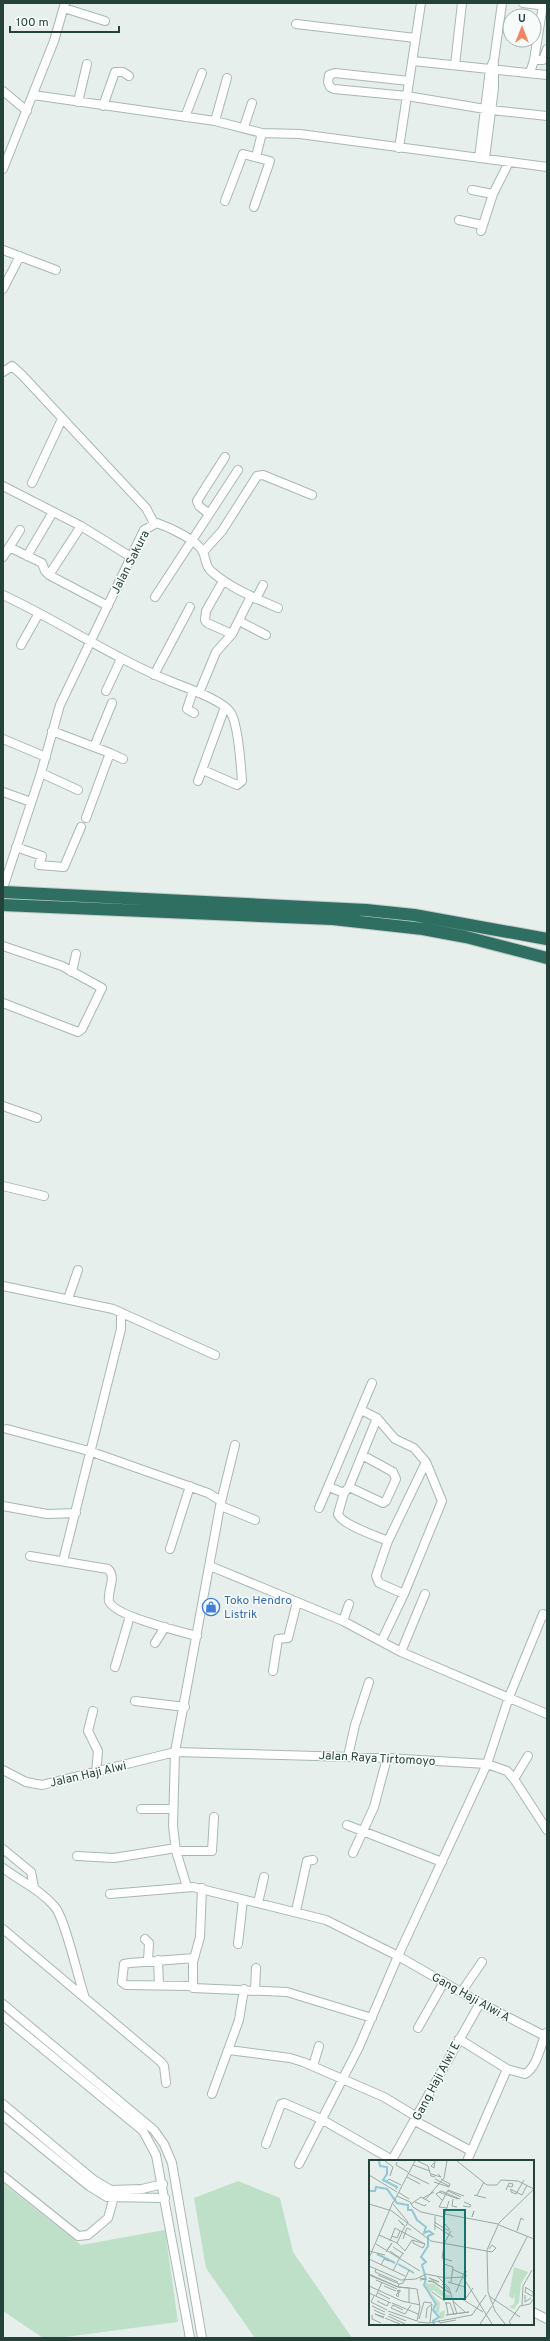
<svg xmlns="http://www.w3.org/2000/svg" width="550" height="2341" viewBox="0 0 550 2341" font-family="Overpass,sans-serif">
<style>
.green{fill:#bfe0c8}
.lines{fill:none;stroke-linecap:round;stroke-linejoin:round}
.minor-casing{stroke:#a8b8b2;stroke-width:10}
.highway-casing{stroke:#c2cac8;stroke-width:14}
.minor{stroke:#fff;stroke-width:8}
.highway{stroke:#2f6f62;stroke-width:12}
.labels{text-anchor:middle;stroke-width:3;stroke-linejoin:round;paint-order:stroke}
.street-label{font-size:12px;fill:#24423a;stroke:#f7fbf9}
.shop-label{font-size:12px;fill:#366cbe;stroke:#f7fbf9;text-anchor:start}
.inset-river{fill:none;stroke:#8ec9d4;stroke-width:2}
.inset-road{fill:none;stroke:#98aaa4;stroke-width:1}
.view{fill:#0f766e;fill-opacity:0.15;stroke:#0f766e;stroke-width:2}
.inset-edge{fill:none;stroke:#24423a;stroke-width:2}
</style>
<rect width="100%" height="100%" fill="#e6efeb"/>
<path class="green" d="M238 2181 280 2198 293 2252 352 2338H255L206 2268 194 2198Z
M3 2183 81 2245 165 2230 178 2322 58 2338H43L3 2311Z"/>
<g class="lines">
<defs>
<path id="minor" d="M523 3 546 6
M64 8 105 21
M296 24 415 38
M534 60H543L547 49
M413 61 547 75
M455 65 462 3
M530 73 534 60 543 5
M409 81 335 73 329 75 328 82 330 87 334 89 407 96 491 110 547 116
M3 91 27 111
M33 95 215 121 262 133 300 134 547 167
M78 102 87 64
M103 106 115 72H123L129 76
M185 117 202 73
M215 121 227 78
M244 127 252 103
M399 148 421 3
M256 157 262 133
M479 158 490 69 494 60 502 3
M485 158 494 88V64
M3 169 54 41 65 3
M472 190 493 194
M225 201 243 154 270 161 254 207
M459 220 482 225
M481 231 493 194 509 162
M3 250 56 270
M3 289 20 256
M3 372 12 366 22 375 146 508 154 523
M32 483 62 419
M3 486 81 526 131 557
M209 514 199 506 197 501 225 457
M9 547 42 563 45 571 49 575 108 606
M203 552 222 531 257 476 263 475 312 495
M27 556 53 512
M3 557 20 530
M49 575 81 526
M223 581 206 611 205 620 207 623 232 634
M3 595C61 622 113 658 172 682 187 688 223 700 231 713 238 725 241 766 242 781L237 785 203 770
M155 597 238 470
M256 599 263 585
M239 621 266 635
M21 645 39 613
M154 675 190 607
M106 691 121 659
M193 691 187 709 194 713
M199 693 216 652 232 634 251 596
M52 731 110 753 86 818
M3 739 46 757
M94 747 112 703
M110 753 123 759
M41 773 78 790
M198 781 225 707
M3 792 31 802
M16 847 42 856 39 865 64 867 81 827
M4 885 41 773 60 705 144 530 157 523C168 527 198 540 203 552 206 558 205 566 211 571 230 588 255 598 278 608
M3 946 62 966 102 988 82 1029 78 1032 3 1003
M72 972 76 954
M3 1106 37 1118
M3 1186 44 1196
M3 1286 113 1309 215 1355
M68 1299 78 1270
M361 1410 377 1418 395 1439 414 1448 426 1462 442 1501 404 1594 382 1640
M377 1418 349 1487 344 1493 338 1514C342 1525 377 1536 388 1541
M7 1429 89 1451 208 1493 221 1501 175 1752 173 1826 176 1851 187 1887
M329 1487 344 1493
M349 1487 383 1503 386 1501 396 1479 393 1472 362 1455
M221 1502 235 1445
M3 1506 47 1514 76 1513
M221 1506 255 1520
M319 1508 372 1383
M170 1549 190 1486
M30 1556 108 1569C117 1577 107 1591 109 1601 114 1616 182 1632 197 1636
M63 1561 121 1329V1313
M210 1566 343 1621 401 1652 547 1714
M404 1594 379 1583 376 1576 388 1541 426 1462
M343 1621 349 1604
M155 1643 165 1627
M401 1652 425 1594
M115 1667 130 1616
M273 1671 278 1639 288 1638 297 1602
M135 1701 185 1707
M93 1711 88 1731 98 1751 96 1773
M348 1756 355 1725 369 1682
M3 1770 26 1782 42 1785 175 1752 387 1758 487 1764 507 1771 514 1779 547 1830
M514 1779 528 1756
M141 1809H173
M347 1825 442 1862
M3 1849 31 1872 34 1887
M176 1851H212L214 1817
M353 1853 374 1807 387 1758
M77 1856 114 1858 176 1848
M3 1868C20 1881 41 1890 55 1907 65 1919 78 1977 84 1995
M202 1888 200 1937 193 1962V1988L287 1992 372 2018
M110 1894 193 1887 326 1920 398 1956 480 2003 545 2036
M258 1903 264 1877
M296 1911 307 1861 313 1860
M3 1929 161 2062 164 2066 166 2083
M145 1939 149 1943 148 1961
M238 1944 243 1900
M158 1960 159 1985
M192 1986 126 1985 122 1982 124 1964 130 1963 194 1958
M255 1991 256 1968
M462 1991 482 1962
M3 2004 154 2130 164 2144 172 2163 202 2338
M3 2016 143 2131 156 2155 190 2338
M418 2028 444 1982
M459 2039 507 2069 525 2074C537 2068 541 2044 546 2033
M229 2050 290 2058 303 2062 384 2097 417 2117
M313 2066 319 2046
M212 2094 239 2020 244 1989
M3 2104 94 2180 111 2190 142 2189 163 2184
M3 2116 89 2186 107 2197 165 2198
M415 2121 471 2151
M266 2144 281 2104 284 2103 321 2119 394 2161
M392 2160 480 2003
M467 2161 507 2069
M299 2164 359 2047 398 1956 487 1764 509 1697 543 1614 547 1616
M3 2176 78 2236 88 2235 108 2218 114 2197
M533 2312 547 2319"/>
<path id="highway" d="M3 892 366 910 414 915 547 939
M3 905 333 919 423 929 466 937 547 958"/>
</defs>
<use href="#minor" class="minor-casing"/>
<use href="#highway" class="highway-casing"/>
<use href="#minor" class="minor"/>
<use href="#highway" class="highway"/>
</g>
<defs>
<symbol id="shop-ring" viewBox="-11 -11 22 22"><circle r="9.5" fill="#f7fbf9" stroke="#3f7fe0" stroke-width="1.5"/><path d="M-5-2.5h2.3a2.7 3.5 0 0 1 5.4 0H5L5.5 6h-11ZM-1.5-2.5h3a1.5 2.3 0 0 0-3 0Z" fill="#3f7fe0"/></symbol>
</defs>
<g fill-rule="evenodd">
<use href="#shop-ring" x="201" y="1597" width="20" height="20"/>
</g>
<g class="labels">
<g class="street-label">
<text transform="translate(130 562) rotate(-63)" y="4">Jalan Sakura</text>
<text transform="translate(377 1758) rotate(3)" y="4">Jalan Raya Tirtomoyo</text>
<text transform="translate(88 1774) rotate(-13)" y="4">Jalan Haji Alwi</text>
<text transform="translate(471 1997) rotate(29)" y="4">Gang Haji Alwi A</text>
<text transform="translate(436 2081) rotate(-62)" y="4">Gang Haji Alwi E</text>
</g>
<g class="shop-label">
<text x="224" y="1604">Toko Hendro<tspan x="224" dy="14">Listrik</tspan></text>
</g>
</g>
<g transform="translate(369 2160)">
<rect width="165" height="165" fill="#e6efeb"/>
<path d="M145 107 159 112 152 124 150 142 145 149 140 147 145 144 146 134 144 139 140 136ZM55 123 65 124 78 135H81L82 138 77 139 64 130 62 133 71 143 70 153 76 150 75 158 71 159 70 153 66 152 68 143Z" fill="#bfe0c8"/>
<path class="inset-river" d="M10 1 11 6 18 7V14L14 20 28 27 27 29M0 31H6L7 27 18 29 28 43 39 45V50H43L48 60 57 67 55 73 60 71 64 74 59 76V86L52 97 57 102 53 105 57 119 55 125 67 144 64 150 70 157 64 161 65 164M8 94 26 103M29 104 45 113"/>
<path class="inset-road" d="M16 1 24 7 21 16M49 1 59 6 62 16 66 17M88 1 118 25H128L132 20 149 21 165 29M28 2 27 5 39 12M65 3 62 6 65 8 66 1M44 5 61 11M40 14 60 24M62 14 72 17 69 14M0 15 28 32M38 17 51 24M66 19 80 26M18 21 20 19 32 25M65 22 80 27 81 24 72 19M141 29 153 35 158 25M137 30 140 23 144 24 143 27 139 26M142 30V32L147 34 155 20M79 31 92 37M29 32 40 39M70 32 89 39M105 35 117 38M108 35 115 22M28 36 41 42 44 47 52 52 75 57 80 41M54 38 65 32M84 39 83 46 88 47M56 40 75 18 78 1M73 40 67 34 72 31 91 39M46 42 56 46 57 44M24 43 46 1M0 44 20 50M24 44 39 62 37 66M42 44 52 37 61 42M94 46 101 47 102 45 95 42M78 48 70 47 79 30 95 36M20 49 62 81 123 92 127 88 123 85 120 89M76 54 129 64M103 57 105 51 103 57M65 62 80 71M34 65 29 60 36 66M65 65 84 77M130 65 165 79M74 68 76 64 81 70M66 70V56M148 71 152 58 155 60M10 75 28 83M23 76 28 78 31 71M34 79 38 68 42 70M44 80V83L54 88 56 84M21 81 26 68 56 84M28 83 36 91 43 80 56 84M28 83 36 66M7 84 51 111M75 84 82 71M75 85 73 98 83 101M24 87 35 94M0 91 16 95M21 91 31 98 34 93M17 92 23 83 18 90M0 98 24 42M0 99 36 116M75 104 84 107 82 122M12 105 15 99 20 101M0 106 32 120 47 119 57 114 77 118 94 117 123 164M7 109 6 112 29 122M83 109 98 116M24 111 30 99M0 114 29 127 40 128 29 127 0 115M9 115 30 124 29 127M68 116 78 126M68 116 81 129M51 118 57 119 51 120M7 120 28 129M70 122 60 118 70 122M79 122 96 127M30 124 34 123 40 110M73 124 81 131 88 154M0 126 33 141 51 145M15 126 27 131M156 127 164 132V137M40 128 48 129 51 147 48 161M157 128 156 132 163 136M28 130 30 132H31V130H30L29 131V133L27 135 29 137 30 132M63 132 76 141M87 132 96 111 98 112M0 133 22 143M9 133 21 139M81 133 64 121H59L64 122 81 133M156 135V142L162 138M5 136 2 142 18 150M7 136 13 122M120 136 151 157M93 139 114 152M8 141 18 146 20 142M84 141 96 152M95 141 104 128M77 142 79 154M23 143 49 154M40 143V128M76 143H81L85 154M124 144 158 77M153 145 154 126 163 110M3 146 16 152M5 150 16 155M34 150 24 145 22 148 36 154 42 145M19 151 48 161M100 152 77 155 100 152M20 154 37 161M3 155V159L12 163M19 156 36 164M15 158 6 154 15 157M16 158 31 164M57 158 58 148 63 144M50 159 55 142 63 143M70 160 71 163 87 160M49 162 60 163 103 155 117 135M61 162 63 144M111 164 123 146M136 164 126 151 119 132 118 90 130 63 165 29M142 164 140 162 151 146 161 144 165 138"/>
<path class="view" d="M75 50H96V139H75Z"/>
<rect width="165" height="165" class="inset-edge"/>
</g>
<rect width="550" height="2341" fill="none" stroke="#24423a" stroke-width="8"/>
<g transform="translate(522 28)"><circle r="19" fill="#f7fbf9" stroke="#a3b1ad"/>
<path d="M0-3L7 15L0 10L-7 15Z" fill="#f4845f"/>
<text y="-6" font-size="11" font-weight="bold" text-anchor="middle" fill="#24423a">U</text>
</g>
<path d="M10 26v6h109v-6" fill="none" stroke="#24423a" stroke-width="2"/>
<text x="16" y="26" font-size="12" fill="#24423a" stroke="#f7fbf9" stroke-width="3" paint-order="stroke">100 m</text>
</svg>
